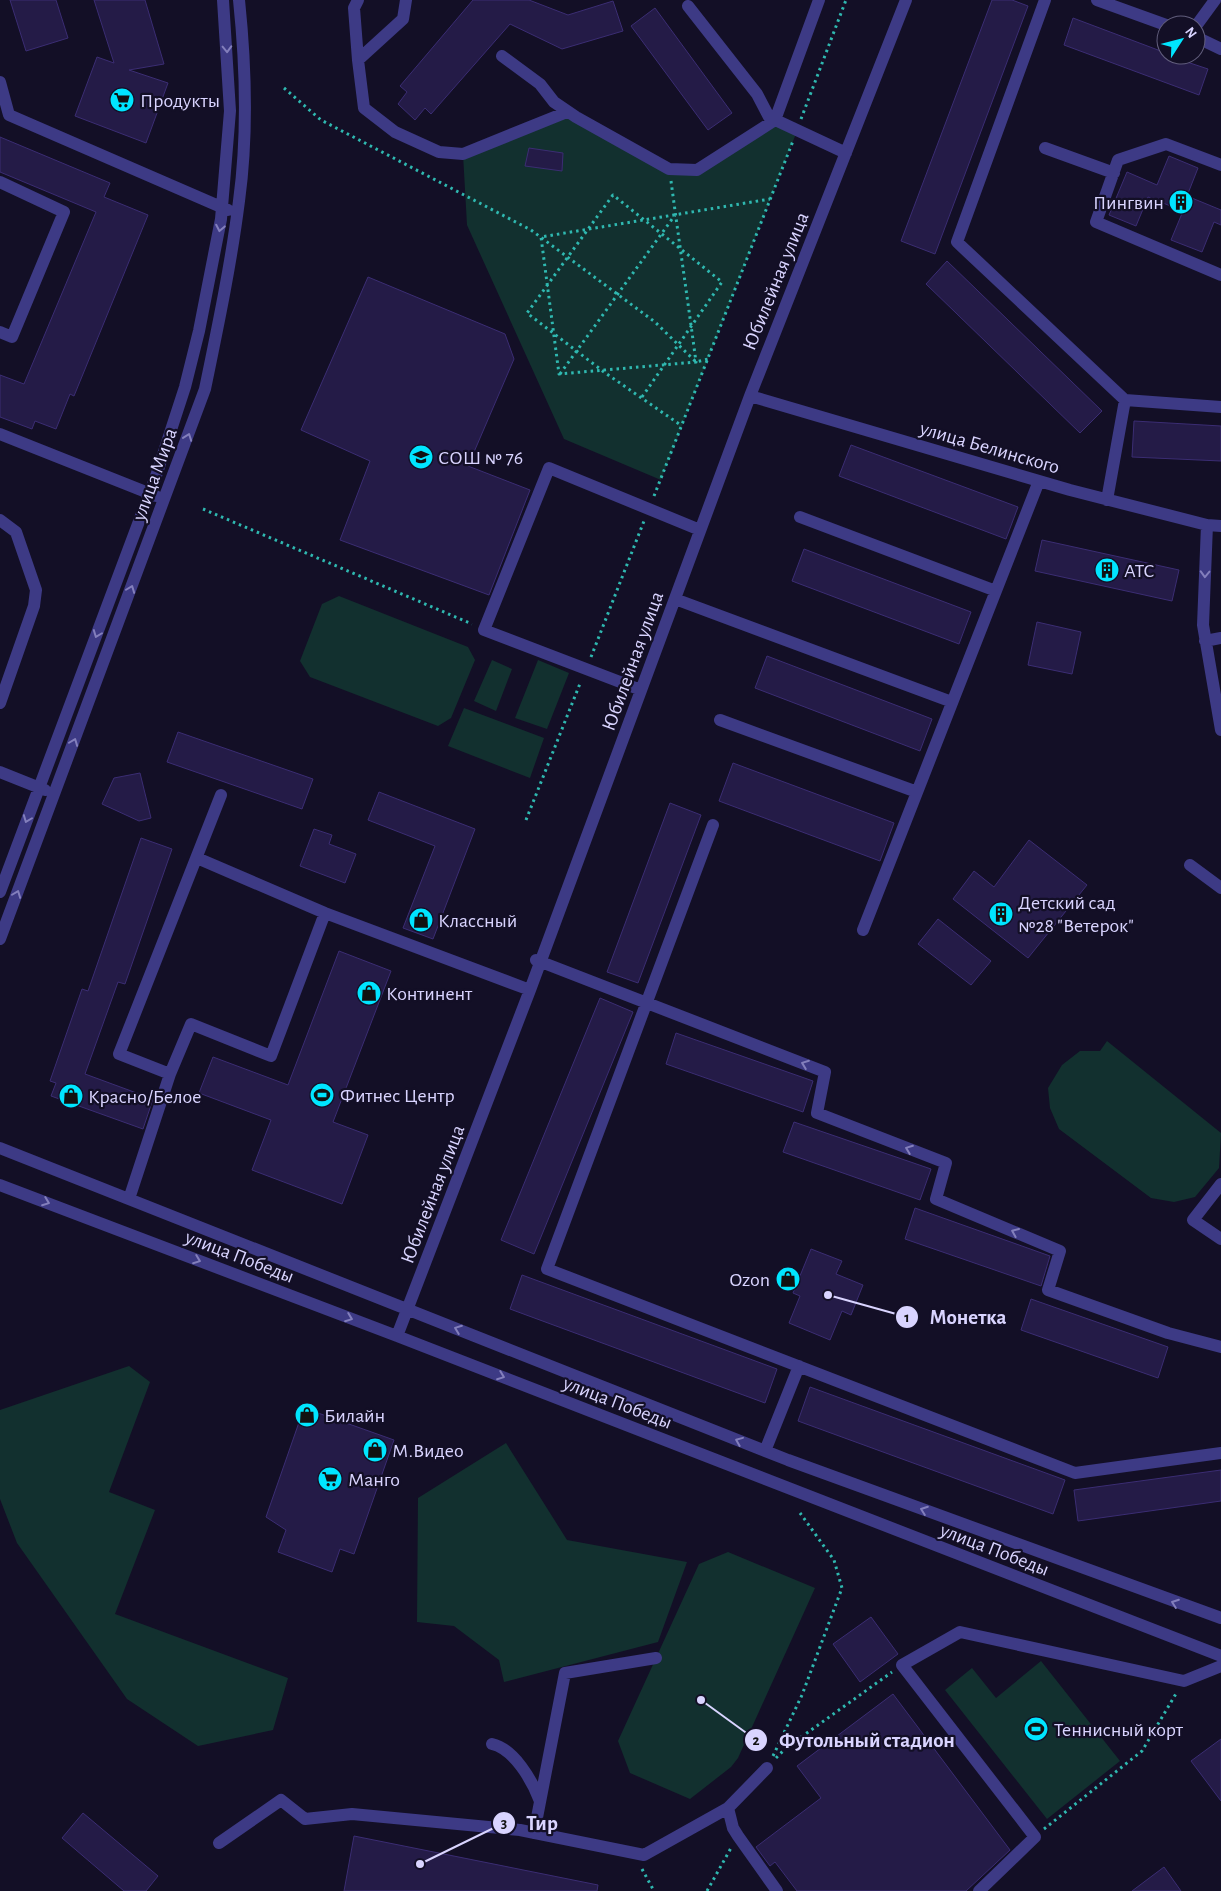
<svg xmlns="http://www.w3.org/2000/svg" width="1221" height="1891" viewBox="0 0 1221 1891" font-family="'Alegreya Sans',sans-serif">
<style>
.green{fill:#12302f}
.building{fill:#241b47;stroke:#3b2d73}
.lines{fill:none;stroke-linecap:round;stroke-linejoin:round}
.path{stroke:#2fb8b0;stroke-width:3;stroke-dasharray:2.5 4;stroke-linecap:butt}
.minor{stroke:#3d3a85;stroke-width:12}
.oneway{stroke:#837fbc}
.labels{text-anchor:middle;stroke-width:4.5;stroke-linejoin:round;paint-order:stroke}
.poi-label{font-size:20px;fill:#d9d4ff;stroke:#130f26;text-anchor:start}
.street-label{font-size:20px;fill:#d9d4ff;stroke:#130f26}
.leader{fill:none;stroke:#d9d4ff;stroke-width:2}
.callout-dot{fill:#d9d4ff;stroke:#130f26;stroke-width:2}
.mark-label{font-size:15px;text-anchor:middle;font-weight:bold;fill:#111}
.callout-label{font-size:21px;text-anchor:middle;font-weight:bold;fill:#d9d4ff;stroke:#130f26;stroke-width:4.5;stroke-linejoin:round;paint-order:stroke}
</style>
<rect width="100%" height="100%" fill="#130f26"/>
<path class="green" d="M567 112 669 169 697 170 775 120 797 131 661 480 564 439 467 225 463 154Z
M339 596 468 647 475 660 451 718 438 726 310 677 300 661 322 604Z
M492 660 512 669 496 711 474 701Z
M538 660 569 673 547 729 515 718Z
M464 708 544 738 530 778 448 746Z
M1107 1041 1221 1133 1219 1168 1195 1197 1174 1202 1151 1198 1059 1129 1050 1108 1048 1088 1062 1065 1080 1051H1100Z
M129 1366 150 1382 109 1492 155 1510 115 1614 288 1678 273 1730 198 1746 127 1699 17 1543 0 1499V1410Z
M506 1443 567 1540 687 1562 658 1642 504 1682 499 1660 454 1626 417 1622 418 1498Z
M728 1552 815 1588 738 1758 731 1767 690 1799 630 1773 618 1741 699 1564Z
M1041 1661 1120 1761 1047 1819 945 1690 972 1668 996 1698Z"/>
<path class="building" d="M10 0H56L68 38 26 51Z
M94 0H145L164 64 129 70 168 83 146 143 75 116 97 57 114 63Z
M473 0H529L568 15 613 1 623 31 562 49 510 24 431 114 425 108 415 120 398 104 407 92 400 86Z
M992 0H1012L1028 6 935 254 901 241Z
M655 8 732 113 708 130 631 26Z
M1073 18 1166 53V55L1208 69 1199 95 1064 45Z
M0 137 110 183 104 197 148 215 74 396 70 394 56 429 35 421 32 429 0 417V375L24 384 96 212 0 172Z
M529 148 563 153 562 171 525 166Z
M1169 156 1198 168 1187 196 1221 210V225L1214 222 1202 252 1171 240 1183 211 1148 197 1136 226 1109 215 1127 172 1157 185Z
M947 261 1102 411 1080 433 926 284Z
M368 277 505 334 514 359 468 466 530 490 489 595 340 540 370 461 301 430Z
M1134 421 1221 426V461L1132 457Z
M851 445 1018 507 1006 539 839 476Z
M1042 540 1179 570 1172 601 1035 571Z
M804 549 971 612 959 644 792 581Z
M1037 622 1081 632 1072 674 1028 665Z
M767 656 932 719 920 751 755 688Z
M178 732 313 779 302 809 167 762Z
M733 763 894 823 880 861 719 801Z
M140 773 151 818 139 821 102 804 114 778Z
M379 792 475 829 433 939 403 928 435 846 368 820Z
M670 803 701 815 638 983 607 972Z
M314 829 332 835 329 844 356 854 345 883 300 866Z
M141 838 172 849 125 984 118 982 85 1074 153 1099 143 1129 51 1096 56 1083 50 1081 82 989 88 991Z
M1029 840 1087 885 1028 958 953 899 974 871 994 887Z
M938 919 991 961 971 985 918 944Z
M339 951 391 971 333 1122 368 1135 342 1204 252 1170 271 1120 199 1093 213 1057 288 1085Z
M600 998 633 1012 534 1254 501 1240Z
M676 1033 813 1081 803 1112 666 1064Z
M794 1122 931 1169 920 1200 783 1152Z
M915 1208 1050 1256 1041 1286 905 1239Z
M811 1249 842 1261 836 1274 863 1285 851 1315 842 1311 830 1340 789 1323 800 1296 793 1293Z
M522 1275 777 1369 765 1403 510 1309Z
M1031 1299 1168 1347 1158 1378 1021 1330Z
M810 1387 1065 1480 1053 1514 798 1421Z
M304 1408 394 1440 354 1554 340 1549 332 1572 278 1552 286 1530 266 1517Z
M1221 1470V1501L1078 1521 1074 1490Z
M871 1617 898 1654 860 1682 833 1644Z
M893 1694 1010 1850 966 1891H797L775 1862 770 1866 756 1847 821 1798 797 1766Z
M1221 1739V1801L1191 1761Z
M83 1813 158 1876 146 1891H124L62 1838Z
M354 1836 598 1885 597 1891H344Z
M1164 1867 1181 1891H1132Z"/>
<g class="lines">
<path class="path" d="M284 88 321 120 531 230 655 322 696 362 708 359
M801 119 846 0
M671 181C679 241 688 302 696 362L559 374 541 237 770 199
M560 374 675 215
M642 397 722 282 613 195 527 313 604 372 682 426
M654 496 793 141
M203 509 472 624
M591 657 644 521
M526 820 581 681
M773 1756 802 1695 842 1588 834 1560 800 1513
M776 1758 786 1748 892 1672
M1044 1829 1142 1751 1177 1692
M642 1869 654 1891
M707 1891 731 1848"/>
<path class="minor" d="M358 0 354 8 358 60
M406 0 403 19 358 60 364 108 395 132 439 152 463 154 567 112
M1045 0 957 242 1125 400 1107 500
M1097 0 1166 25
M688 6 757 94 769 117 846 153
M1196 26 1215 0
M1196 37 1221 49
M502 56 540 84 554 102 576 117 669 169 697 170 775 120 819 0
M0 82 9 115 228 210
M1045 148 1114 173
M1221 165 1166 144 1118 160 1096 222 1221 275
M0 182 64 212 12 337 0 332
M750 396 1070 490 1207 525 1221 526
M1125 400 1221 407
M0 434 156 496
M800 517 996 591
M0 520 16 532 36 590 34 606 0 703
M1207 525 1203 625 1221 730
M675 599 952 702
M1205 641 1221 638
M641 690 484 630 549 468 700 530
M720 720 917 792
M0 772 45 790
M221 795 119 1054 170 1074 191 1024 271 1056 325 913
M713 825 547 1269 1075 1473 1221 1453
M197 858 325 913 530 990
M1190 865 1221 888
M0 892 156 476 185 387 199 331 221 219 230 111 223 0
M863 930 1039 481
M0 939 205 389C218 326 231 264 239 201 248 135 246 67 239 0
M536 960 825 1072 817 1113 946 1163 936 1199 1060 1251 1048 1290 1168 1333 1221 1347
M0 1148 788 1460 1221 1618
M1221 1184 1193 1220 1221 1239
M0 1185 397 1336 1221 1656
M129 1199 170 1074
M397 1336 530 990 750 396 906 0
M765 1451 799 1366
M492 1744C514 1749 532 1780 540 1801
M728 1808 733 1828 738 1836 777 1891
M534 1833 565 1673 656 1658
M219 1843 281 1800 305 1819 352 1814 520 1830 644 1855 728 1808 767 1768
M979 1891 1035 1837 902 1665 960 1632 1184 1681 1221 1666"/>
</g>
<defs><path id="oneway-chevron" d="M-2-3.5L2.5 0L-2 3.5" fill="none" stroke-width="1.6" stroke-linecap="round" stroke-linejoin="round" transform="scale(1.25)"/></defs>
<g class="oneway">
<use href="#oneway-chevron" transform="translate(227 49) rotate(88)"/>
<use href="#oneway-chevron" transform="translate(220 228) rotate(101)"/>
<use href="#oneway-chevron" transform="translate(188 437) rotate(-70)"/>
<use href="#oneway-chevron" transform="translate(1205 574) rotate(92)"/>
<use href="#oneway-chevron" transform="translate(131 589) rotate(-69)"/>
<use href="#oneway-chevron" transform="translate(97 634) rotate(111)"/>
<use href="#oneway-chevron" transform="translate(74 742) rotate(-69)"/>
<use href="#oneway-chevron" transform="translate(27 819) rotate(111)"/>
<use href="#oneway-chevron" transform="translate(17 894) rotate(-69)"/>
<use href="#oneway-chevron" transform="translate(805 1064) rotate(-159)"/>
<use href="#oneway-chevron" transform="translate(909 1149) rotate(-159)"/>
<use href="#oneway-chevron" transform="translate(46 1202) rotate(21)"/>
<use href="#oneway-chevron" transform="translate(1015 1232) rotate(-157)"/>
<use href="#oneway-chevron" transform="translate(197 1260) rotate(21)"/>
<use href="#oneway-chevron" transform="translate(349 1318) rotate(21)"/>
<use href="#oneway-chevron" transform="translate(458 1329) rotate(-159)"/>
<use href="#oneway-chevron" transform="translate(501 1376) rotate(21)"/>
<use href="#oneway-chevron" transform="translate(739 1441) rotate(-158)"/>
<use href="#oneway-chevron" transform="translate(924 1510) rotate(-160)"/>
<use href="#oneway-chevron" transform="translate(1175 1603) rotate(-160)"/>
</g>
<defs>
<symbol id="supermarket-disc" viewBox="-11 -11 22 22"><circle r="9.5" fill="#00e5ff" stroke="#130f26"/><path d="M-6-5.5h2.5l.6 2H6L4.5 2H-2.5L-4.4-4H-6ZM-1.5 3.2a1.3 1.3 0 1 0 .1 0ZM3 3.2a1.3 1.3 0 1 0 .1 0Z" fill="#111"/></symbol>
<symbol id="building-disc" viewBox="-11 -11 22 22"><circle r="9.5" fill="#00e5ff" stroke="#130f26"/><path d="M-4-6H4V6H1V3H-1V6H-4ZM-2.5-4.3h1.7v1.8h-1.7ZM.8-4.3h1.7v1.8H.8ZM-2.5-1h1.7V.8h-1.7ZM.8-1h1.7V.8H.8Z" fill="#111"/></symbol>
<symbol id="school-disc" viewBox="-11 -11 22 22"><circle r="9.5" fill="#00e5ff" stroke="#130f26"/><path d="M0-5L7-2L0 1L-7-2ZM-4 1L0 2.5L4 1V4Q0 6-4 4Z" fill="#111"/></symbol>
<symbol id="shop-disc" viewBox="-11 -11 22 22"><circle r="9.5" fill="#00e5ff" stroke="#130f26"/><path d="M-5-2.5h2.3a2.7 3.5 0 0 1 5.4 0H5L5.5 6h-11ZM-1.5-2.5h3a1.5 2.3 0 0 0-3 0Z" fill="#111"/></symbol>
<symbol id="stadium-disc" viewBox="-11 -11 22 22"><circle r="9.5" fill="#00e5ff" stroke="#130f26"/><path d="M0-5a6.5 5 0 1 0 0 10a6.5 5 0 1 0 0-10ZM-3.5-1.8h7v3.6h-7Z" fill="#111"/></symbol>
</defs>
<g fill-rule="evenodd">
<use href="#supermarket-disc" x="108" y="86" width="28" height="28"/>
<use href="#building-disc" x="1167" y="188" width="28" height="28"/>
<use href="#school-disc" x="407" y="443" width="28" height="28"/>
<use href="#building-disc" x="1093" y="556" width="28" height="28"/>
<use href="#building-disc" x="987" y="900" width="28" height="28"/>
<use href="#shop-disc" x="407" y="906" width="28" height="28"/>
<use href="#shop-disc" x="355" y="979" width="28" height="28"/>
<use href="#stadium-disc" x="308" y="1081" width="28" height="28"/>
<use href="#shop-disc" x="57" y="1082" width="28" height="28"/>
<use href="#shop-disc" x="774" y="1265" width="28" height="28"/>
<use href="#shop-disc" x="293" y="1401" width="28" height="28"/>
<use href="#shop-disc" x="361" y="1436" width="28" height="28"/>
<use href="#supermarket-disc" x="316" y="1465" width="28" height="28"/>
<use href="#stadium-disc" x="1022" y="1715" width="28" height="28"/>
</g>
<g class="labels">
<g class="poi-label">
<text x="140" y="107">Продукты</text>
<text x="1164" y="209" text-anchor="end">Пингвин</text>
<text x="438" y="464">СОШ № 76</text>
<text x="1124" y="577">АТС</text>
<text x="1018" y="909">Детский сад<tspan x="1018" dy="23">№28 "Ветерок"</tspan></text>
<text x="438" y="927">Классный</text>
<text x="386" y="1000">Континент</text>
<text x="340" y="1102">Фитнес Центр</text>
<text x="88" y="1103">Красно/Белое</text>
<text x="770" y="1286" text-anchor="end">Ozon</text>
<text x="324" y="1422">Билайн</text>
<text x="392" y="1457">М.Видео</text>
<text x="348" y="1486">Манго</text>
<text x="1054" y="1736">Теннисный корт</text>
</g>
<g class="street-label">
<text transform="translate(775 281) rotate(-68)" y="7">Юбилейная улица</text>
<text transform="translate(990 447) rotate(16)" y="7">улица Белинского</text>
<text transform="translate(154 474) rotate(-70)" y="7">улица Мира</text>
<text transform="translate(632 661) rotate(-70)" y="7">Юбилейная улица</text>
<text transform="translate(432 1194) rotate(-69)" y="7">Юбилейная улица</text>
<text transform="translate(240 1256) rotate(21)" y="7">улица Победы</text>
<text transform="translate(618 1402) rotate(21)" y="7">улица Победы</text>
<text transform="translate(995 1549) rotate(21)" y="7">улица Победы</text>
</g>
</g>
<path class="leader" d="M828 1295L907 1317M701 1700L756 1740M420 1864L504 1823"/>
<g class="callout-dot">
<circle cx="828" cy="1295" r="5"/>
<circle cx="701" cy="1700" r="5"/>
<circle cx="420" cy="1864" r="5"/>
<circle cx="907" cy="1317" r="12"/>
<circle cx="756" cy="1740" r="12"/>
<circle cx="504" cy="1823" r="12"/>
</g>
<g class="mark-label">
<text x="907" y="1322">1</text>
<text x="756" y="1745">2</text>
<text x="504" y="1828">3</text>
</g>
<g class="callout-label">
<text x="968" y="1324">Монетка</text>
<text x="867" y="1747">Футольный стадион</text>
<text x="542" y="1830">Тир</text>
</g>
<g transform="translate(1181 40) rotate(54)"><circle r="24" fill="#130f26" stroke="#625e7d"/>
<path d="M0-4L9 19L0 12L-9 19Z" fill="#00e5ff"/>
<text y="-8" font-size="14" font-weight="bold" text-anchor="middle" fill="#d9d4ff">N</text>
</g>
</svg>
